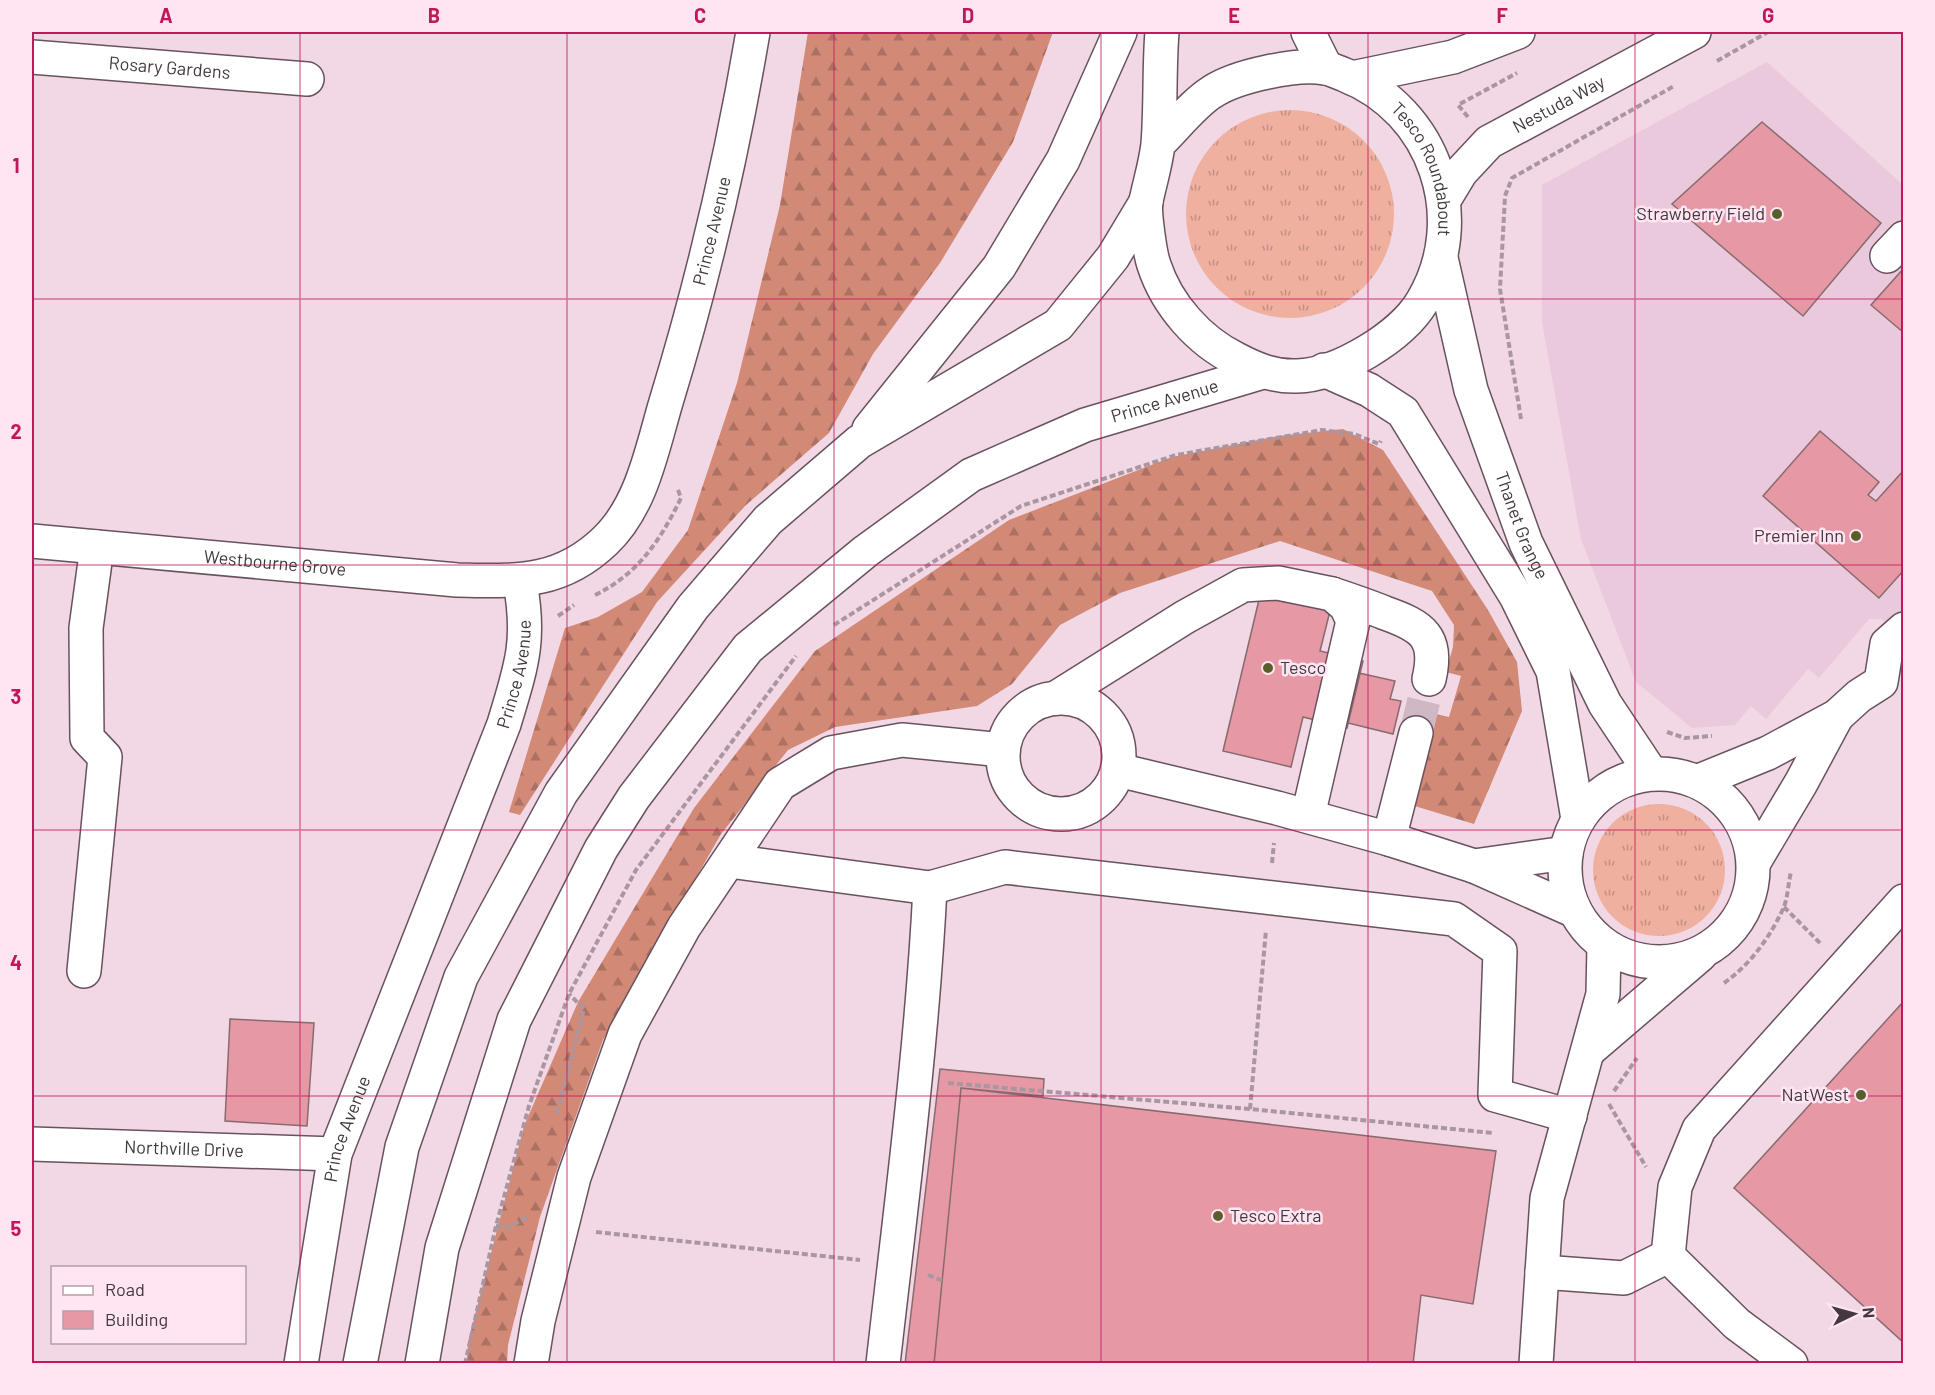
<svg xmlns="http://www.w3.org/2000/svg" width="1935" height="1395" viewBox="0 0 1935 1395" font-family="Barlow,sans-serif">
<style>
.built{fill:#ebc9dc}
.grass{fill:url(#grass-tufts)}
.forest{fill:url(#forest-firs)}
.building{fill:#e698a4;stroke:#876b6f;stroke-width:1.5}
.lines{fill:none;stroke-linecap:round;stroke-linejoin:round}
.minor-tunnel{stroke:#cfb7c3;stroke-width:33;stroke-dasharray:33 16;stroke-linecap:butt}
.minor-casing{stroke:#69525f;stroke-width:36}
.major-casing{stroke:#69525f;stroke-width:36}
.highway-casing{stroke:#69525f;stroke-width:36}
.path{stroke:#aa96a0;stroke-width:4;stroke-dasharray:6 3;stroke-linecap:butt}
.minor{stroke:#fff;stroke-width:33}
.major{stroke:#fff;stroke-width:33}
.highway{stroke:#fff;stroke-width:33}
.grid{fill:none;stroke:#c2185b;stroke-width:1.5;stroke-opacity:0.55}
.poi-dot{fill:#5a5e2b;stroke:#ffe4f2;stroke-width:2}
.labels{text-anchor:middle;stroke-width:5;stroke-linejoin:round;paint-order:stroke}
.street-label{font-size:18px;fill:#42383d;stroke:#ffe4f2}
.poi-label{font-size:18px;fill:#42383d;stroke:#ffe4f2;text-anchor:end}
.neatline{fill:none;stroke:#c2185b;stroke-width:2}
.grid-label{font-size:20px;text-anchor:middle;font-weight:bold;fill:#c2185b}
</style>
<defs>
<pattern id="grass-tufts" width="24" height="20" patternUnits="userSpaceOnUse" patternTransform="scale(1.5)"><rect width="24" height="20" fill="#efb09f"/><path d="M3 7l-1-3M5 7V3M7 7l1-3M15 17l-1-3M17 17v-4M19 17l1-3" fill="none" stroke="#c39083"/></pattern>
<pattern id="forest-firs" width="22" height="20" patternUnits="userSpaceOnUse" patternTransform="scale(1.5)"><rect width="22" height="20" fill="#d28976"/><path d="M5 1l3.5 6h-7zM16 11l3.5 6h-7z" fill="#ac7162"/></pattern>
</defs>
<rect width="100%" height="100%" fill="#f2d7e5"/>
<path class="built" d="M1767 62 1903 185V636L1881 619H1869L1819 678 1808 669 1766 719 1751 706 1735 725 1692 728 1636 682 1581 539 1542 322V185Z"/>
<path class="grass" d="M1186 214a104 104 0 1 1 208 0a104 104 0 1 1-208 0Z
M1593 870a66 66 0 1 1 132 0a66 66 0 1 1-132 0Z"/>
<path class="forest" d="M808 32H1053L1013 142 940 263 873 354 829 433 746 505 657 602 520 815 509 812 565 628 598 617 642 592 688 530 737 383 780 205Z
M1343 429 1383 450 1488 610 1517 662 1522 711 1474 824 1408 804 1435 714 1449 717 1461 676 1446 672 1453 647 1454 625 1432 591 1280 541 1120 593 1060 625 1012 684 977 706 835 727 788 750 721 834 603 1040 540 1217 508 1345 507 1363 467 1364 468 1342 524 1126 578 1002 694 808 815 651 1009 520 1172 457 1279 436Z"/>
<path class="building" d="M1762 122 1881 223 1803 316 1672 204Z
M1904 268V333L1871 305Z
M1820 431 1879 482 1868 495 1876 501 1904 470V570L1879 598 1763 496Z
M1263 583 1333 599 1320 651 1363 661 1347 728 1303 717 1291 767 1223 751Z
M1359 673 1395 681 1390 699 1401 701 1393 734 1348 723Z
M1904 1001V1343L1734 1188Z
M230 1019 314 1023 307 1126 225 1121Z
M940 1069 1044 1079 1043 1096 961 1088 934 1364H905Z
M961 1088 1496 1151 1473 1304 1421 1295 1413 1364H934Z"/>
<g class="lines">
<path class="minor-tunnel" d="M1416 733 1429 679"/>
<defs>
<g id="minor">
<path id="s1" d="M32 57 307 79"/>
<path d="M1887 256 1904 238"/>
<path id="s2" d="M1441 258 1471 390 1526 543 1605 704 1651 773"/>
<path d="M1324 370 1369 390 1403 412 1516 596 1553 671 1578 819"/>
<path d="M1332 594C1350 600 1368 606 1385 613 1422 626 1439 637 1429 679"/>
<circle cx="1061" cy="756" r="58"/>
<path d="M1056 698 1185 617 1243 585 1278 583 1332 594 1346 606 1353 621 1308 816"/>
<path d="M1118 770 1277 808 1389 839 1474 866 1575 911"/>
<circle cx="1659" cy="868" r="94"/>
<path d="M1699 781 1768 753 1837 716 1859 696 1881 682 1887 644 1904 629"/>
<path d="M1389 839 1416 733"/>
<path d="M729 861 930 888 1005 867 1454 919 1500 951 1495 1095 1570 1116"/>
<path d="M1754 862 1801 783 1837 716"/>
<path d="M1474 866 1566 853"/>
<path d="M84 971 105 757 87 738 86 628 97 547"/>
<path d="M1589 1050 1700 955"/>
<path id="s3" d="M32 1144 335 1154"/>
<path d="M1542 1272 1624 1278 1668 1256"/>
<path d="M531 1364 538 1321 574 1177 625 1034 684 927 780 784 831 753 902 740 1003 750"/>
<path d="M883 1364C901 1205 922 1047 930 888"/>
<path d="M1536 1364 1547 1198 1603 994 1604 945"/>
<path d="M1791 1364 1737 1324 1668 1256 1675 1187 1699 1129 1904 901"/>
</g>
<g id="major">
<path d="M1352 78 1453 57 1518 32"/>
<path id="s4" d="M1444 200 1461 172 1489 142 1694 32"/>
<path id="s5" d="M32 541 457 580C515 581 559 585 605 541 642 506 652 449 666 402 703 281 732 156 753 32"/>
<path id="s6" d="M301 1364 335 1154 504 724C521 667 531 642 520 582"/>
</g>
<g id="highway">
<path d="M1308 32 1326 68"/>
<path id="s7" d="M1158 144C1174 129 1194 103 1212 92 1236 76 1297 63 1325 68 1332 69 1339 73 1345 75 1435 110 1472 219 1422 302 1401 337 1338 375 1297 376 1274 377 1255 369 1236 359 1199 341 1167 305 1154 265 1150 254 1144 212 1146 201 1150 182 1156 163 1158 144 1161 107 1159 69 1162 32"/>
<path d="M869 429 999 267 1063 160 1120 32"/>
<path d="M360 1364 402 1147 461 977 561 793 693 607 768 520 859 442 1058 325 1113 257 1146 202"/>
<path id="s8" d="M422 1364 442 1248 514 1020 601 849 634 797 748 648 866 551 971 475 1085 425 1263 372"/>
</g>
</defs>
<use href="#minor" class="minor-casing"/>
<use href="#major" class="major-casing"/>
<use href="#highway" class="highway-casing"/>
<path class="path" d="M1717 61 1768 32
M1468 117 1458 105 1517 73
M1521 419 1500 289 1505 196 1512 178 1674 86
M595 595C638 574 660 541 681 498L677 487
M558 616 574 605
M834 625 1021 506 1176 455 1322 430 1354 434 1379 444 1381 441
M1667 732 1685 738 1712 736
M1272 863 1274 843
M1784 907 1820 943
M1724 983C1750 965 1770 937 1783 909 1788 898 1788 884 1791 872
M948 1083 1250 1109 1493 1133
M1614 1091 1637 1058
M1609 1104 1646 1167
M1250 1109 1266 930
M557 1113 584 1009 569 994
M496 1226 509 1227 527 1217
M596 1232 860 1260
M928 1275 943 1281
M465 1364 496 1226 529 1106 569 994 636 870 796 656"/>
<use href="#minor" class="minor"/>
<use href="#major" class="major"/>
<use href="#highway" class="highway"/>
</g>
<path class="grid" d="M300 32V1364M567 32V1364M834 32V1364M1101 32V1364M1368 32V1364M1635 32V1364M32 299H1904M32 565H1904M32 830H1904M32 1096H1904"/>
<g class="poi-dot">
<circle cx="1777" cy="214" r="6"/>
<circle cx="1856" cy="536" r="6"/>
<circle cx="1268" cy="668" r="6"/>
<circle cx="1861" cy="1095" r="6"/>
<circle cx="1218" cy="1216" r="6"/>
</g>
<g class="labels">
<g class="street-label">
<text dy="6" stroke="none"><textPath href="#s1" startOffset="138">Rosary Gardens</textPath></text>
<text dy="6" stroke="none"><textPath href="#s4" startOffset="153">Nestuda Way</textPath></text>
<text dy="6" stroke="none"><textPath href="#s7" startOffset="344">Tesco Roundabout</textPath></text>
<text dy="6" stroke="none"><textPath href="#s5" startOffset="916">Prince Avenue</textPath></text>
<text dy="6" stroke="none"><textPath href="#s8" startOffset="1288">Prince Avenue</textPath></text>
<text dy="6" stroke="none"><textPath href="#s2" startOffset="280">Thanet Grange</textPath></text>
<text dy="6" stroke="none"><textPath href="#s5" startOffset="244">Westbourne Grove</textPath></text>
<text dy="6" stroke="none"><textPath href="#s6" startOffset="726">Prince Avenue</textPath></text>
<text dy="6" stroke="none"><textPath href="#s6" startOffset="240">Prince Avenue</textPath></text>
<text dy="6" stroke="none"><textPath href="#s3" startOffset="152">Northville Drive</textPath></text>
</g>
<g class="poi-label">
<text x="1765" y="220">Strawberry Field</text>
<text x="1844" y="542">Premier Inn</text>
<text x="1280" y="674" text-anchor="start">Tesco</text>
<text x="1849" y="1101">NatWest</text>
<text x="1230" y="1222" text-anchor="start">Tesco Extra</text>
</g>
</g>
<rect width="1935" height="1395" fill="none" stroke="#ffe4f2" stroke-width="66"/>
<rect x="51" y="1266" width="195" height="78" fill="#ffe4f2" stroke="#b39faa" stroke-width="1.5"/>
<rect x="63" y="1286" width="30" height="9" fill="#ffffff" stroke="#b39faa" stroke-width="1.5"/>
<text x="105" y="1296" font-size="18" fill="#42383d">Road</text>
<rect x="63" y="1311" width="30" height="18" fill="#e698a4" stroke="#b39faa" stroke-width="1.5"/>
<text x="105" y="1326" font-size="18" fill="#42383d">Building</text>
<g transform="translate(1854 1314) rotate(85)" stroke="#ffe4f2" stroke-width="4.5" paint-order="stroke">
<path d="M0-4.5L10 22L0 15L-10 22Z" fill="#42383d"/>
<text y="-9" font-size="16" font-weight="bold" text-anchor="middle" fill="#42383d">N</text>
</g>
<rect x="33" y="33" width="1869" height="1329" class="neatline"/>
<g class="grid-label">
<text x="166" y="23">A</text>
<text x="434" y="23">B</text>
<text x="700" y="23">C</text>
<text x="968" y="23">D</text>
<text x="1234" y="23">E</text>
<text x="1502" y="23">F</text>
<text x="1768" y="23">G</text>
<text x="16" y="173">1</text>
<text x="16" y="439">2</text>
<text x="16" y="704">3</text>
<text x="16" y="970">4</text>
<text x="16" y="1236">5</text>
</g>
</svg>
